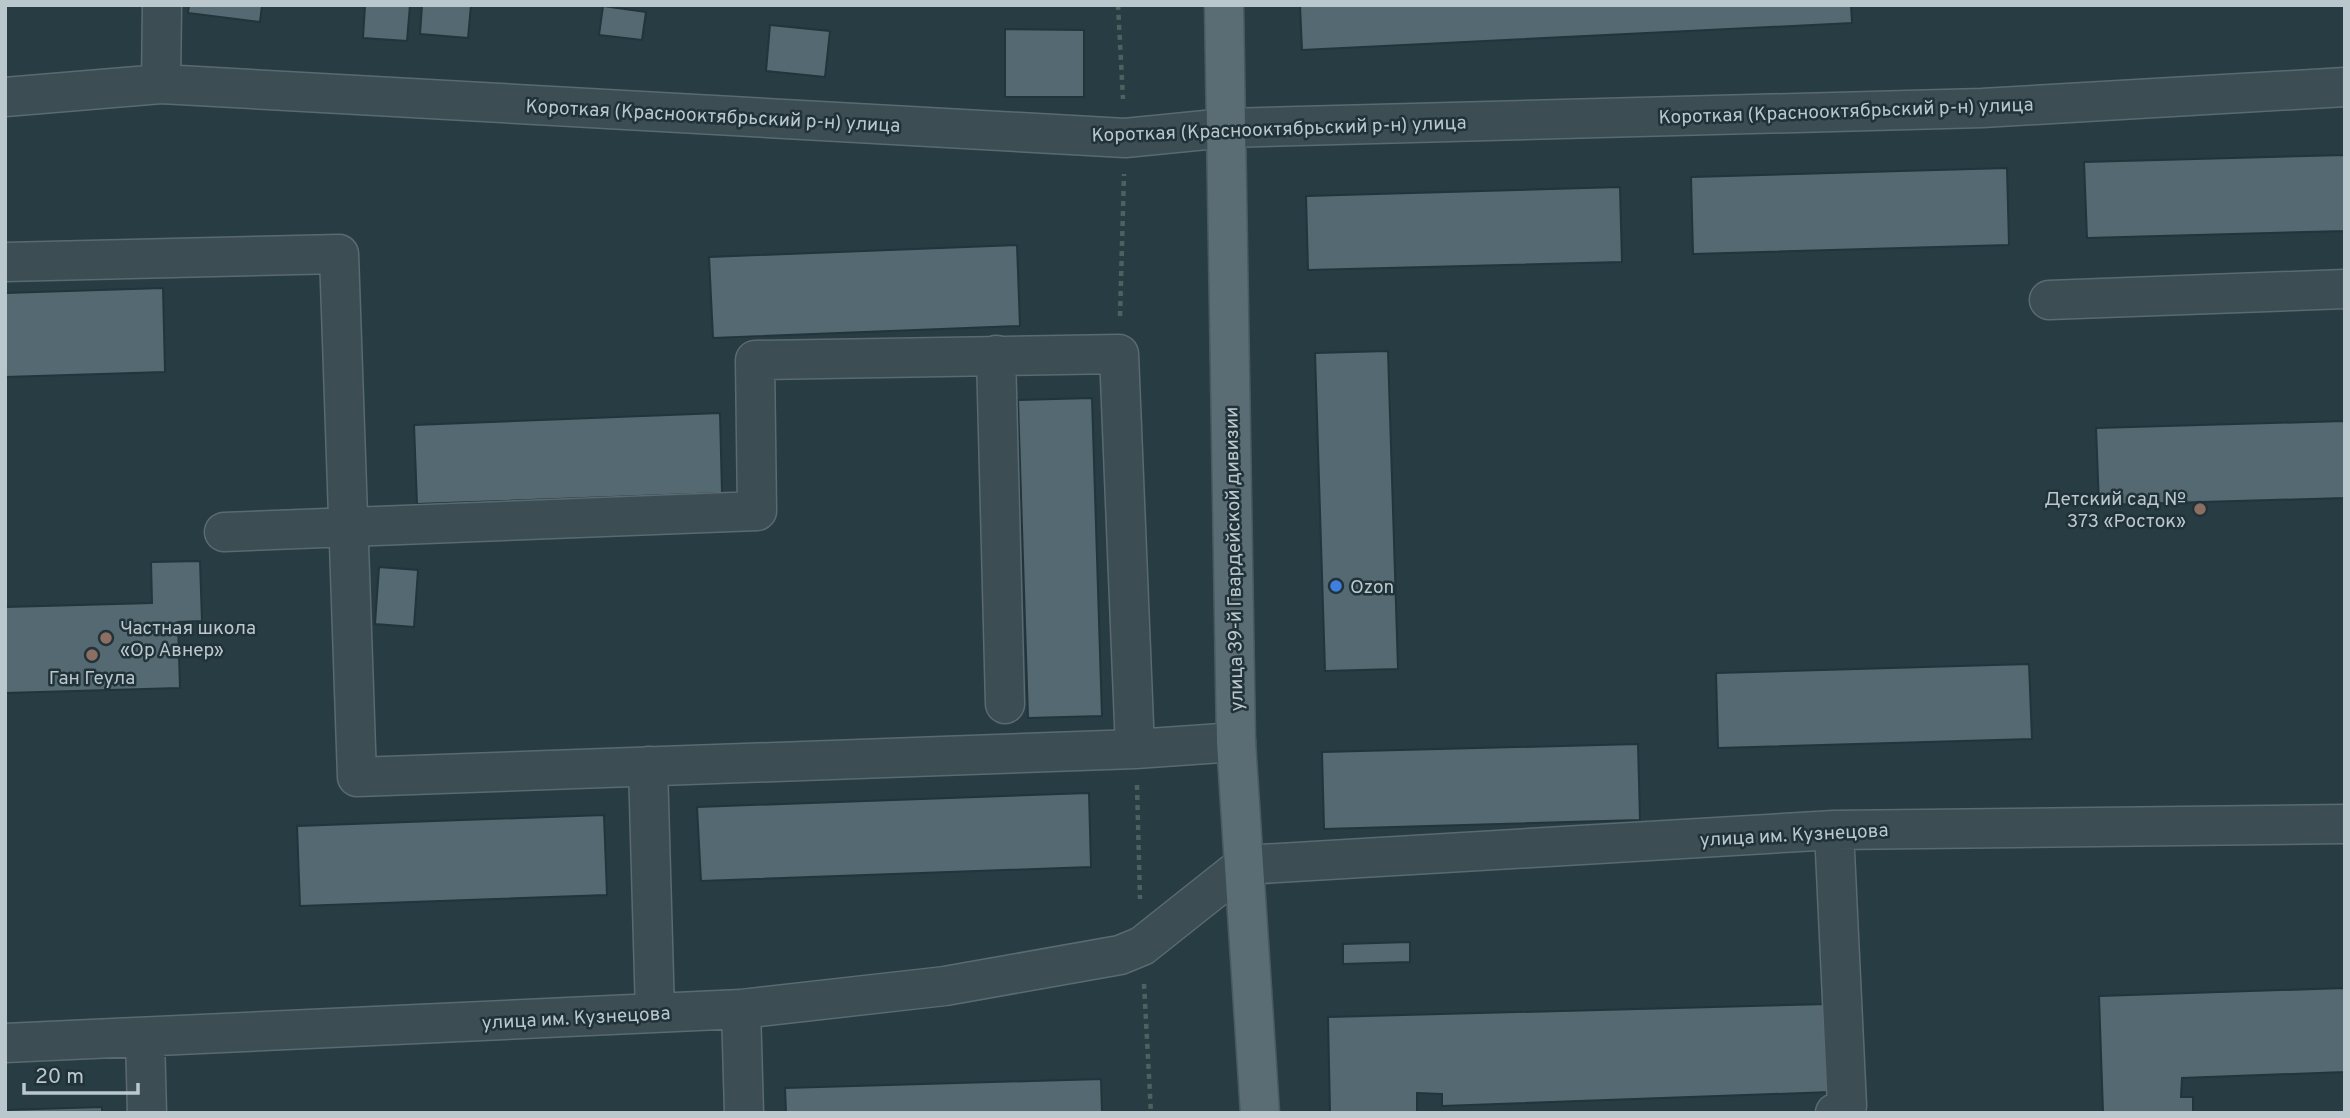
<svg xmlns="http://www.w3.org/2000/svg" width="2350" height="1118" viewBox="0 0 2350 1118" font-family="Overpass,sans-serif">
<style>
.building{fill:#546971;stroke:#23343b;stroke-width:2}
.lines{fill:none;stroke-linecap:round;stroke-linejoin:round}
.minor-casing{stroke:#5b6a71;stroke-width:41}
.major-casing{stroke:#495960;stroke-width:41}
.path{stroke:#4a635e;stroke-width:4.5;stroke-dasharray:5 5;stroke-linecap:butt}
.minor{stroke:#3c4d54;stroke-width:38}
.major{stroke:#5a6c74;stroke-width:38}
.education-dot{fill:#8d6e63;stroke:#213239;stroke-width:2.5}
.shop-dot{fill:#3f7fe0;stroke:#213239;stroke-width:2.5}
.labels{text-anchor:middle;stroke-width:5;stroke-linejoin:round;paint-order:stroke}
.street-label{font-size:19px;fill:#bac7cd;stroke:#213239}
.poi-label{font-size:19px;fill:#bac7cd;stroke:#213239;text-anchor:start}
</style>
<rect width="100%" height="100%" fill="#283c44"/>
<path class="building" d="M189 5H262L260 22 188 13Z
M365 5H410L407 41 363 38Z
M422 5H471L468 38 420 34Z
M1300 5H1851L1852 23 1302 50Z
M603 6 646 12 642 40 599 35Z
M770 25 830 31 825 77 766 71Z
M1005 29 1084 30V97H1005Z
M2345 155V231L2087 238 2084 162Z
M2007 168 2009 245 1693 254 1691 177Z
M1620 187 1622 262 1308 270 1306 196Z
M1017 245 1020 326 713 338 709 257Z
M163 288 165 372 5 377V293Z
M1388 351 1398 669 1325 671 1315 353Z
M1092 398 1102 716 1028 718 1018 400Z
M720 413 722 493 417 504 414 425Z
M2345 421V498L2099 505 2096 428Z
M200 561 202 621 178 622 180 688 5 693V607L152 603 151 562Z
M379 567 418 570 414 627 375 624Z
M2029 664 2032 739 1718 748 1716 673Z
M1638 744 1640 820 1324 829 1322 752Z
M1089 793 1091 867 701 881 697 807Z
M604 815 607 895 300 906 297 826Z
M1410 942V962L1343 964V944Z
M2345 988V1072L2182 1078 2181 1097H2193V1113H2103L2099 996Z
M1829 1004 1831 1092 1442 1106V1094L1417 1093V1113H1330L1328 1017Z
M1101 1079 1102 1113H786L785 1088Z
M102 1107V1113H5V1110Z"/>
<g class="lines">
<defs>
<path id="minor" d="M161 84 162 5
M5 97 161 84 1125 138 1226 128 1982 108 2345 87
M5 262 339 254 357 777 1135 749 1236 742
M2049 300 2345 289
M996 355 1005 704
M224 532 757 511 755 360 1119 354 1135 749
M648 766 655 1013
M1834 830 1847 1106 1835 1113
M741 1009 744 1113
M145 1037 147 1113
M5 1043 741 1009 945 986 1120 955 1142 946 1244 865 1834 830 2345 824"/>
<path id="major" d="M1224 5 1236 742 1260 1113"/>
</defs>
<use href="#minor" class="minor-casing"/>
<use href="#major" class="major-casing"/>
<path class="path" d="M1118 5 1123 99
M1120 316 1124 174
M1137 785 1140 899
M1144 984 1151 1113"/>
<use href="#minor" class="minor"/>
<use href="#major" class="major"/>
</g>
<g class="education-dot">
<circle cx="2200" cy="509" r="7"/>
<circle cx="106" cy="638" r="7"/>
<circle cx="92" cy="655" r="7"/>
</g>
<circle class="shop-dot" cx="1336" cy="586" r="7"/>
<g class="labels">
<g class="street-label">
<text transform="translate(1846 110) rotate(-2)" y="7">Короткая (Краснооктябрьский р-н) улица</text>
<text transform="translate(713 115) rotate(3)" y="7">Короткая (Краснооктябрьский р-н) улица</text>
<text transform="translate(1279 128) rotate(-2)" y="7">Короткая (Краснооктябрьский р-н) улица</text>
<text transform="translate(1233 559) rotate(-91)" y="7">улица 39-й Гвардейской дивизии</text>
<text transform="translate(1794 834) rotate(-3)" y="7">улица им. Кузнецова</text>
<text transform="translate(576 1017) rotate(-3)" y="7">улица им. Кузнецова</text>
</g>
<g class="poi-label">
<text x="2186" y="505" text-anchor="end">Детский сад №<tspan x="2186" dy="22">373 «Росток»</tspan></text>
<text x="1350" y="593">Ozon</text>
<text x="120" y="634">Частная школа<tspan x="120" dy="22">«Ор Авнер»</tspan></text>
<text x="92" y="684" text-anchor="middle">Ган Геула</text>
</g>
</g>
<rect width="2350" height="1118" fill="none" stroke="#bac7cd" stroke-width="14"/>
<path d="M24 1083v10h114v-10" fill="none" stroke="#bac7cd" stroke-width="3.5"/>
<text x="35" y="1083" font-size="21" fill="#bac7cd" stroke="#213239" stroke-width="5" paint-order="stroke">20 m</text>
</svg>
